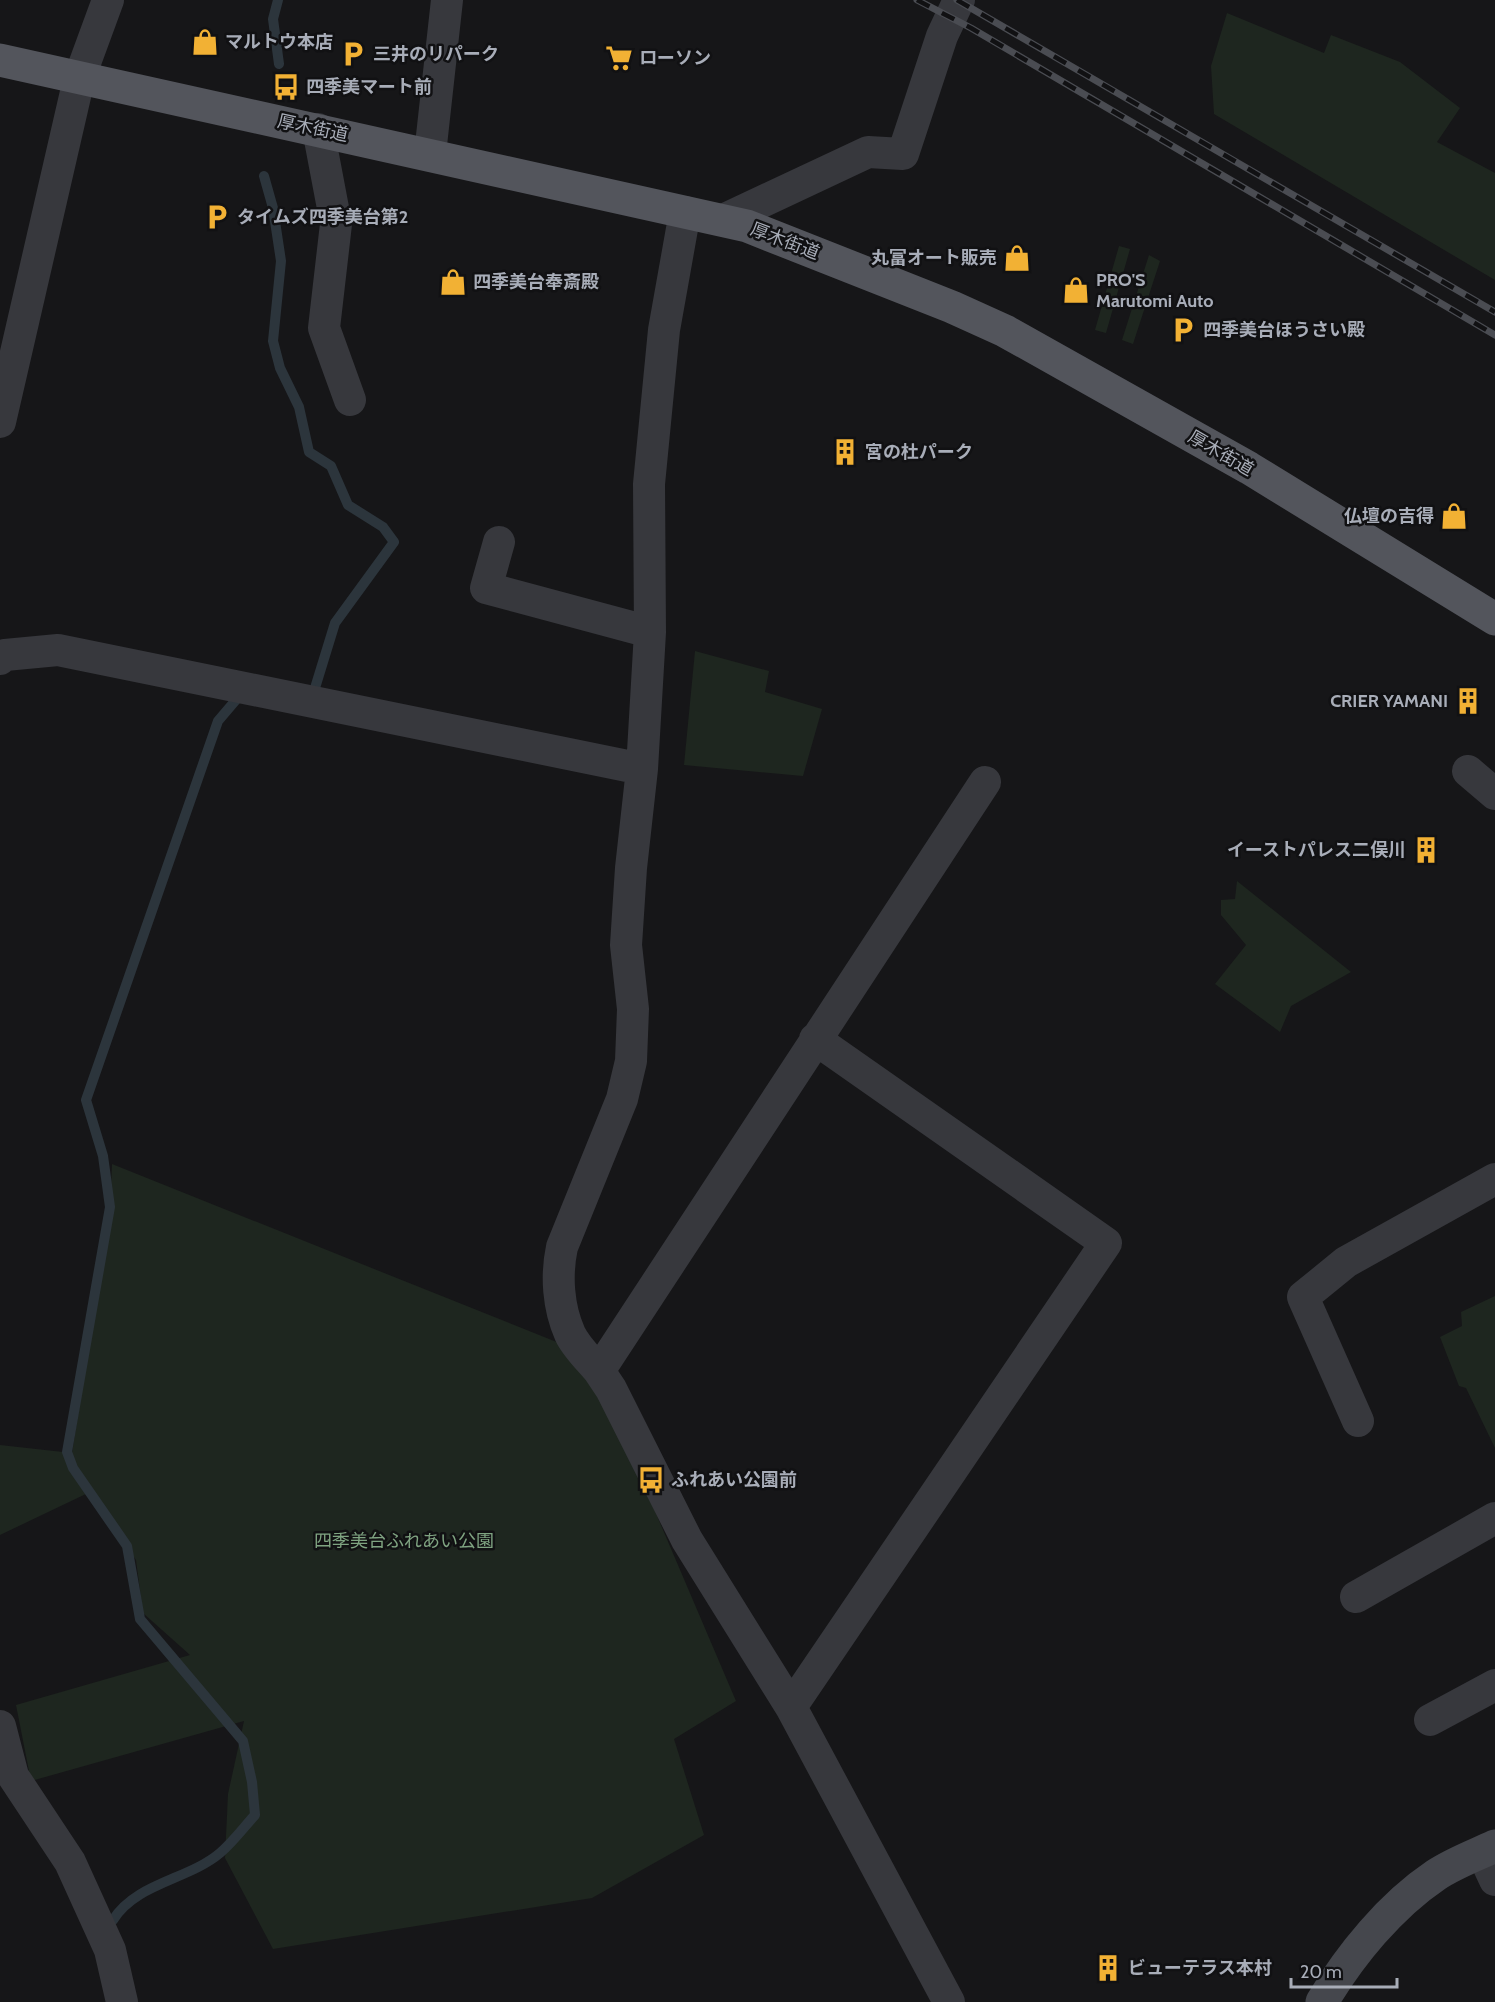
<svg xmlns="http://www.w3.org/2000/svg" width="1495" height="2002" viewBox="0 0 1495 2002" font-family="Cabin,'Noto Sans JP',sans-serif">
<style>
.green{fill:#1e261f}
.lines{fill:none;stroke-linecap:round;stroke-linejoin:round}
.stream{stroke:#2c353c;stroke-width:10}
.street{stroke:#37383d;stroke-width:32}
.secondary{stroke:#45474d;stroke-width:33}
.primary{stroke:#53555c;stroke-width:33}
.rail-casing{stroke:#4a4c52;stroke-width:7}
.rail{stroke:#111113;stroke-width:4.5;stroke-dasharray:14;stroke-linecap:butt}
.labels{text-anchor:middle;stroke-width:5;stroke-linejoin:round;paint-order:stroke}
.poi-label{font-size:18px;font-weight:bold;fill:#a8adb8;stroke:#111113;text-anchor:start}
.street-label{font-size:18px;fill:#a8adb8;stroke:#111113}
.park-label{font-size:18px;fill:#7fa381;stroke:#111113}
</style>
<rect width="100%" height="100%" fill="#161618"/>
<path class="green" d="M1227 13 1324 53 1331 35 1400 62 1460 108 1437 142 1495 173V280L1214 114 1211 66Z
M1119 246 1130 249 1106 333 1095 330Z
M1149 255 1160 261 1133 344 1122 340Z
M695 651 769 671 765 692 822 709 803 776 684 765Z
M1237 881 1351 972 1291 1006 1280 1032 1215 984 1246 945 1221 915V900L1235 899Z
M112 1164 569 1347 599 1380 736 1701 674 1739 704 1835 592 1898 273 1949 225 1858 228 1794 244 1721 31 1781 16 1705 190 1655 143 1613 136 1560 90 1492 0 1535V1445L72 1453 110 1214Z
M1495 1296V1448L1466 1388 1459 1386 1440 1337 1462 1326 1461 1312Z"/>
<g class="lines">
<path class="stream" d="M278 0 273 19 279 64
M264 176 273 208 281 261 273 341 280 368 299 407 309 452 331 466 348 505 383 527 394 542 335 623 315 688
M113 1920C136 1883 188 1880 220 1853 233 1842 244 1827 255 1815L252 1782 243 1741 140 1619 127 1546 73 1468 67 1452 110 1207 103 1156 86 1100 218 721 241 694"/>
<path class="street" d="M318 129 336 224 324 328 350 400
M430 154 447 0
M723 220 868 152 903 154 942 36 959 0
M0 422 79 79 108 0
M499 542 486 588 650 632
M0 659 5 655 58 650 642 769
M1468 771 1495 794
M599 1371C589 1359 576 1347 570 1334 558 1307 556 1275 562 1247L622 1099 631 1061 633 1009 626 945 631 868 642 769 650 632 649 484 664 330 685 212
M1358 1421 1303 1297 1346 1262 1495 1179
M1356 1597 1495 1518
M791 1707 1106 1243 815 1039
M1430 1720 1495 1685
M0 1726 13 1776 70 1862 110 1950 122 2002
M1482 1852 1495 1880
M949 2002 791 1707 687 1540 611 1389 599 1371 985 782"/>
<path class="secondary" d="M1322 2002C1350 1955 1390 1906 1436 1875 1454 1863 1476 1855 1495 1846"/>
<path class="primary" d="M0 60 747 226 952 307 1005 331 1249 468 1495 619"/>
<defs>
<path id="rail" d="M917 0 971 28 1495 335
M957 0 1495 312"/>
</defs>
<use href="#rail" class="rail-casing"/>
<use href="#rail" class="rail"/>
</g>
<defs>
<symbol id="shop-bare" viewBox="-9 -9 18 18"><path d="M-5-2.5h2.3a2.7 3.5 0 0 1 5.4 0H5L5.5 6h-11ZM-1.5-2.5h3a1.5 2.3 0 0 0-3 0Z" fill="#f2b134" stroke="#111113" stroke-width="2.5" paint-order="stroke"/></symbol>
<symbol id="parking-bare" viewBox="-9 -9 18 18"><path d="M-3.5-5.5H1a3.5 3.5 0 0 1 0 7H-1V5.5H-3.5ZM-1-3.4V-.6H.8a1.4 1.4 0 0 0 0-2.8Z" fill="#f2b134" stroke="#111113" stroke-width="2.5" paint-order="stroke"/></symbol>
<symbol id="supermarket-bare" viewBox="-9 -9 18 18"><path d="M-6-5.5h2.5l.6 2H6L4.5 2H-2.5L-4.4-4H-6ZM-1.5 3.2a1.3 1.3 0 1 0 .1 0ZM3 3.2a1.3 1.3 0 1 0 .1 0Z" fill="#f2b134" stroke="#111113" stroke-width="2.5" paint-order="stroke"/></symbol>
<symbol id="bus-bare" viewBox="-9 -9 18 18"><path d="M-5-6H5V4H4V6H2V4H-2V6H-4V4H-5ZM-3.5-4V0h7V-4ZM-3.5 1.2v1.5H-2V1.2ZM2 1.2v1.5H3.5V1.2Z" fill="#f2b134" stroke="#111113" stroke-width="2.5" paint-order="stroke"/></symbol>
<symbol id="building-bare" viewBox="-9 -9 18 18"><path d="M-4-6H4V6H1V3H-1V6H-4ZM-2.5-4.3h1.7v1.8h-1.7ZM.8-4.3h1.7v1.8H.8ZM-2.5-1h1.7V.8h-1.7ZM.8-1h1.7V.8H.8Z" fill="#f2b134" stroke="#111113" stroke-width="2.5" paint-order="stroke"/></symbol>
</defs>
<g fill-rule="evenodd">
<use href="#shop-bare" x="186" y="23" width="38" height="38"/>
<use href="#parking-bare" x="334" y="35" width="38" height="38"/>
<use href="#supermarket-bare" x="600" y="39" width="38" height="38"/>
<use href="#bus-bare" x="267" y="68" width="38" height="38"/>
<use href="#parking-bare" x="198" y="198" width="38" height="38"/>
<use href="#shop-bare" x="998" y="239" width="38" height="38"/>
<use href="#shop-bare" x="434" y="263" width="38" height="38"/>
<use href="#shop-bare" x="1057" y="271" width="38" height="38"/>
<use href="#parking-bare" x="1164" y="311" width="38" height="38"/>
<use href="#building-bare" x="826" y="433" width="38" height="38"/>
<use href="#shop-bare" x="1435" y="497" width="38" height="38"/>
<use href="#building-bare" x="1449" y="682" width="38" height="38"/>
<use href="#building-bare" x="1407" y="831" width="38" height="38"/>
<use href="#bus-bare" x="632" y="1461" width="38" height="38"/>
<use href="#building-bare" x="1089" y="1949" width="38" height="38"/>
</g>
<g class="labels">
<g class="poi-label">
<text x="225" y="48">マルトウ本店</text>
<text x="373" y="60">三井のリパーク</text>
<text x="639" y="64">ローソン</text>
<text x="306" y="93">四季美マート前</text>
<text x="237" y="223">タイムズ四季美台第2</text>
<text x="997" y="264" text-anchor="end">丸富オート販売</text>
<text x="1096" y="286">PRO'S<tspan x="1096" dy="21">Marutomi Auto</tspan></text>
<text x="473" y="288">四季美台奉斎殿</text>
<text x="1203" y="336">四季美台ほうさい殿</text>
<text x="865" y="458">宮の杜パーク</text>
<text x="1434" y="522" text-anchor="end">仏壇の吉得</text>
<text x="1448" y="707" text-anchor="end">CRIER YAMANI</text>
<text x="1406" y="856" text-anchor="end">イーストパレス二俣川</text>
<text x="671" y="1486">ふれあい公園前</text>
<text x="1128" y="1974">ビューテラス本村</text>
</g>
<g class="street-label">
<text transform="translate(313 128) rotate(12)" y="6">厚木街道</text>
<text transform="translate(785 241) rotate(21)" y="6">厚木街道</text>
<text transform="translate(1221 453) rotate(30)" y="6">厚木街道</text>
</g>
<g class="park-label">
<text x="404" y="1547">四季美台ふれあい公園</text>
</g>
</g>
<path d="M1291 1978v9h106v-9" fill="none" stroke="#a8adb8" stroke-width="3"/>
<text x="1300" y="1978" font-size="18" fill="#a8adb8" stroke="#111113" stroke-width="4.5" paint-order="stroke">20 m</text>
</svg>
